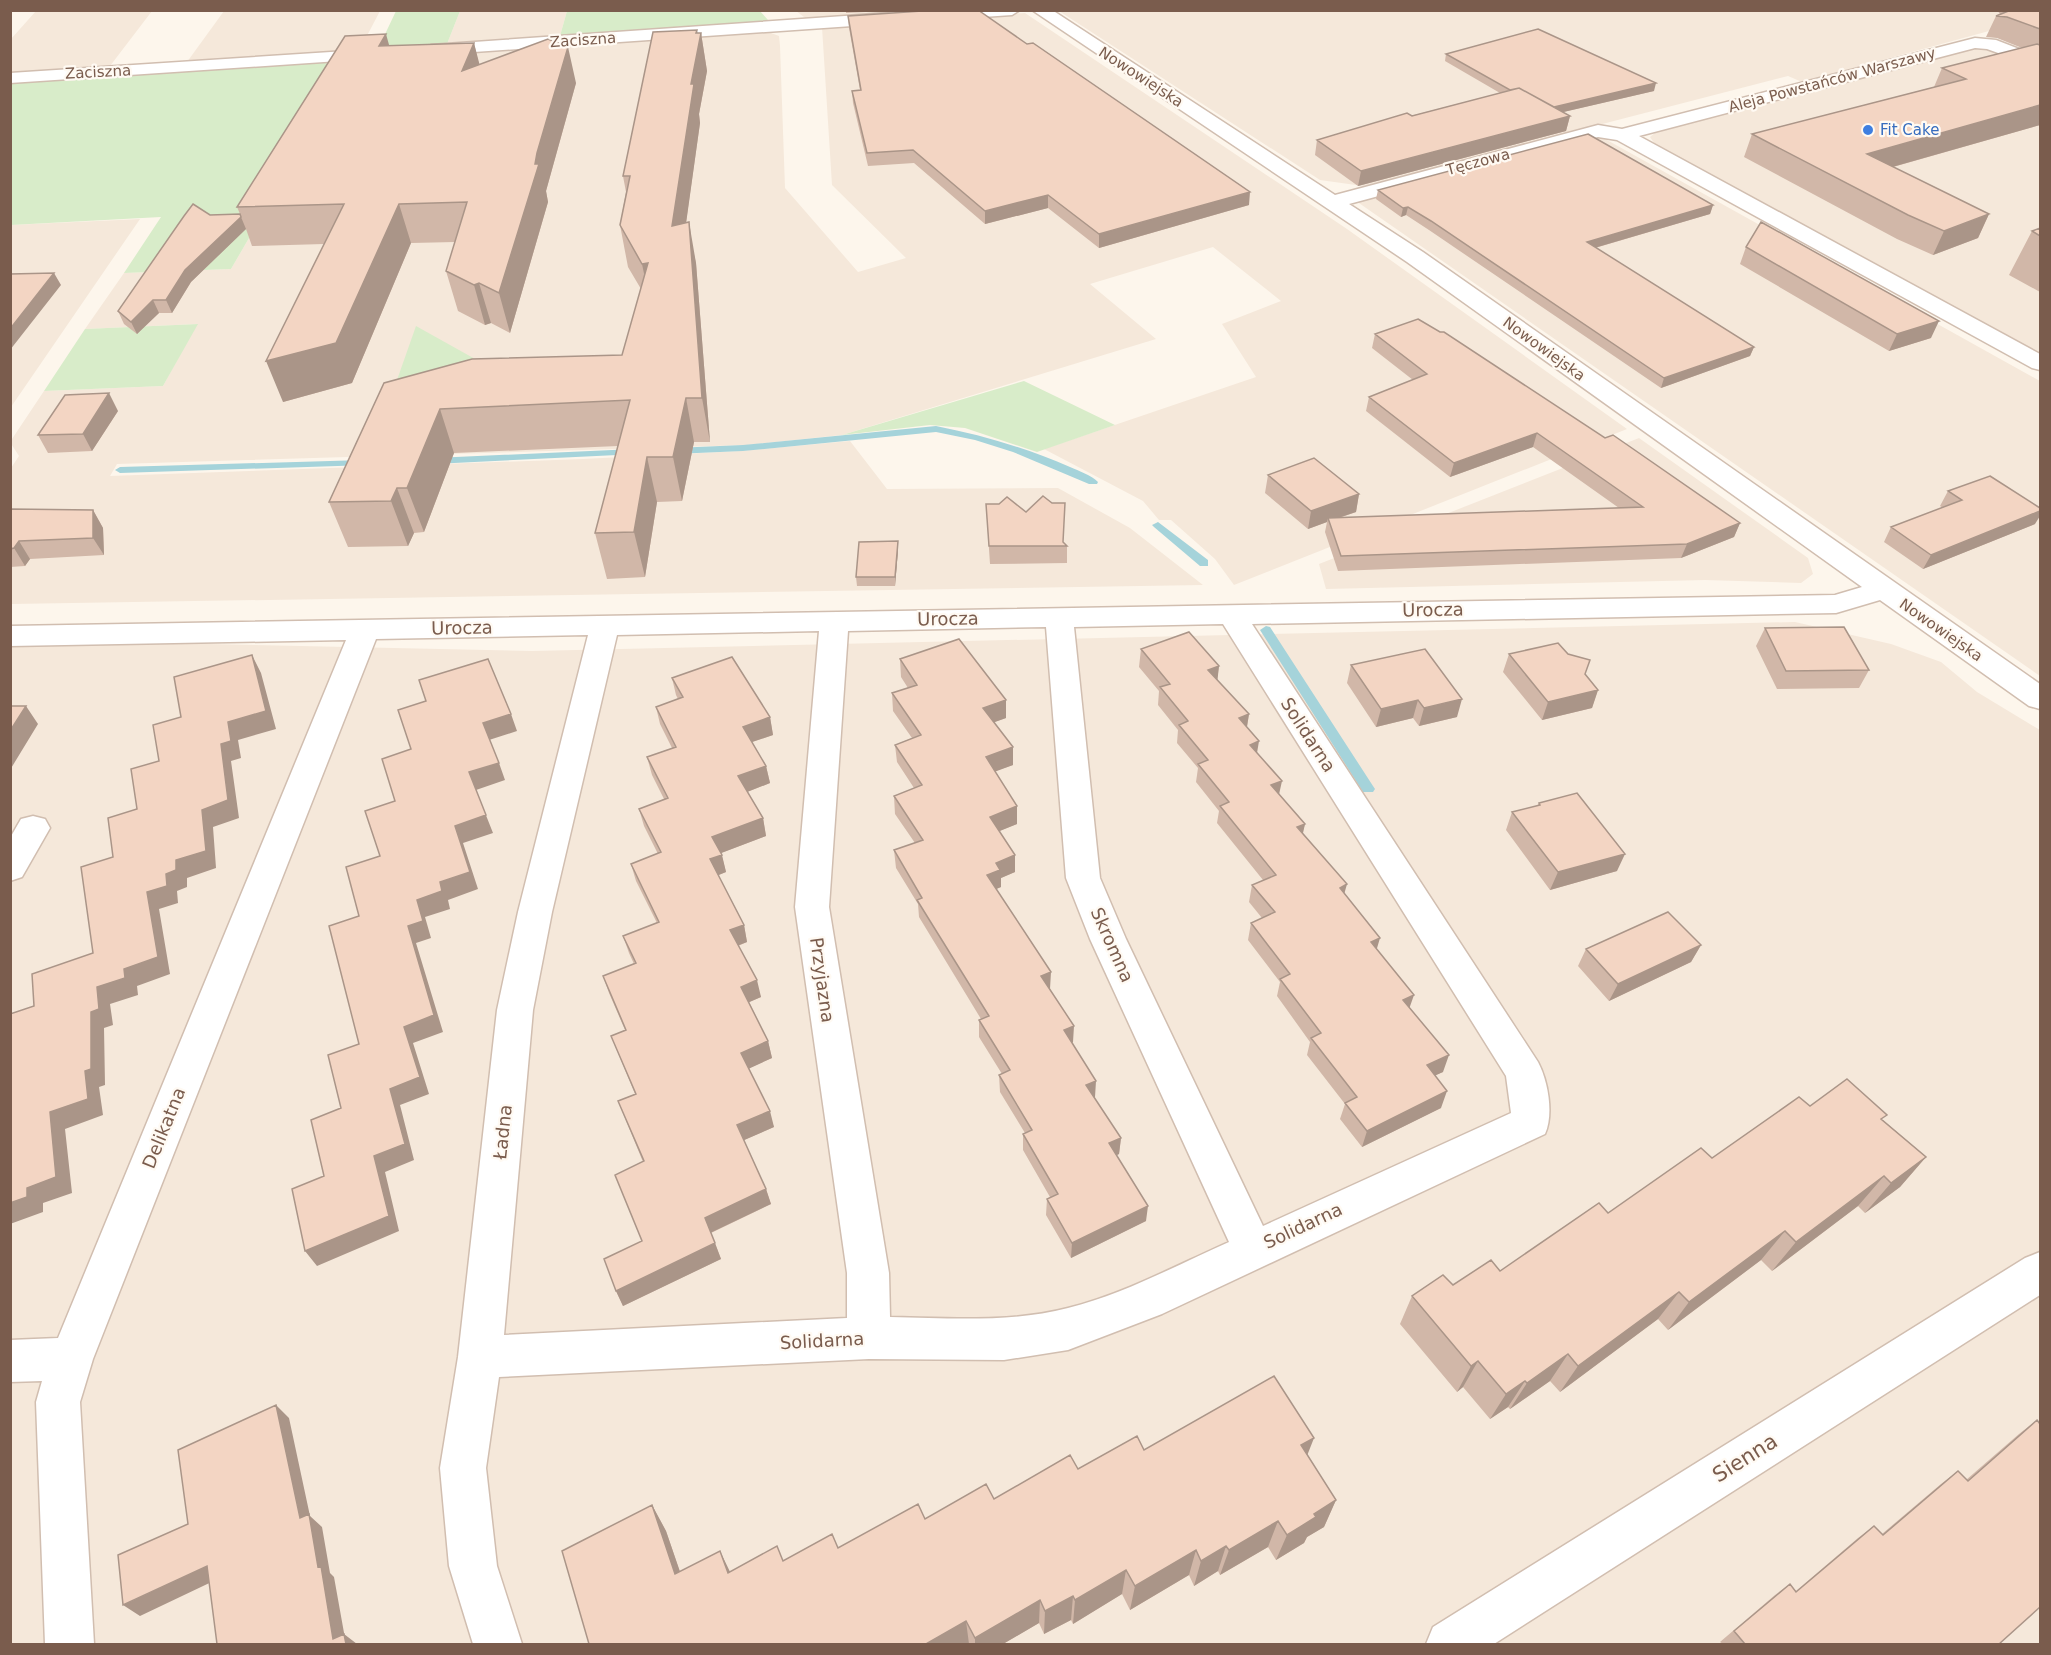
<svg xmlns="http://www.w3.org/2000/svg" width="2051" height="1655" viewBox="0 0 2051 1655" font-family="'DejaVu Sans',sans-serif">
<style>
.residential{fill:#f5e8da}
.green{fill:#d8ecc9}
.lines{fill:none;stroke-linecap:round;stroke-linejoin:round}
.stream{fill:#a5d3da;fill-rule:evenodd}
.minor-casing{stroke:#d1beb0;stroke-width:3}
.minor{fill:#fff;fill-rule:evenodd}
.wall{fill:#d1b7a8}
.shaded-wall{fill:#aa9588}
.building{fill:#f3d5c3;stroke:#aa9588;stroke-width:1.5}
.shop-dot{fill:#3f7fe0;stroke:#fffaf3;stroke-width:2}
.labels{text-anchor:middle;stroke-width:4.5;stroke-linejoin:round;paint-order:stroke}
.far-street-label{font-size:15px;fill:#7a5c4d;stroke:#fffaf3}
.far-shop-label{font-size:15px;fill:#366cbe;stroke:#fffaf3;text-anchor:start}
.street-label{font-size:18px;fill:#7a5c4d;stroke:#fffaf3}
.near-street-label{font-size:21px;fill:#7a5c4d;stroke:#fffaf3}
</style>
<rect width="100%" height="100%" fill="#fdf6ec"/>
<path class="residential" d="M2040 10V38L2000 28 1802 82 1788 76 1363 186 1320 180 1059 11Z
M36 11V10L152 11 110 66 11 73V39Z
M224 11H380L360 49 187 62Z
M460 11H567L560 36 447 44Z
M796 11H968L808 20Z
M1025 13 1347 229 1627 429 1234 585 1215 559 1171 520H1159L1143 501 1044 449 1256 377 1222 324 1281 301 1213 247 1090 284 1156 339 842 435 747 445 117 464 110 476 583 459 740 451 850 441 887 489 1058 488 1130 528 1203 585 11 604V468L19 456 10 442 44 391 163 386 197 324 85 329 124 273 231 269 354 58 761 31 771 33 779 36 780 46 785 188 858 272 906 258 832 185 822 27Z
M1985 49 2040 70V354L1655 144 1650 137 1656 132 1970 50Z
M1598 135 2040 381V676L1356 201Z
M140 219 11 407V225Z
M1639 438 1808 558 1813 574 1801 583 1705 580 1326 589 1319 564Z
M1795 622 1891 644 1941 662 1977 692 2040 730V1644H11L10 647 115 642 532 651Z"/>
<path class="green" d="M759 10 768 20 765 23 560 36 567 11Z
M396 11H460L447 44 378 49Z
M354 58 231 269 124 273 161 217 11 225 10 81Z
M198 324 163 386 44 391 85 329Z
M416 326 493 369 391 397Z
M1024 381 1115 425 1037 452 965 428 930 425 842 435Z"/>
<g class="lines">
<path class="stream" d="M936 426C982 435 1026 448 1070 467 1079 471 1091 475 1098 482L1097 484H1089L1013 452 975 440 936 432 743 451 674 454 669 451 674 448 743 445Z
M634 449 639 452 638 454 434 464 429 461 434 458Z
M364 460 368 461V465L120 473 115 470 120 467Z
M1158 522 1208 560V566H1200L1154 527 1152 525Z
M1266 626 1270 627 1373 786 1375 789 1373 792H1363L1260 630Z"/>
<defs>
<path id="minor" d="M931 10H1020L1012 15 431 55 422 50 431 45Z
M1032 10H1052L1335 195 1598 125 1622 129 1975 38 1996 40 2040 57V68L1987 49 1975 48 1639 136 2040 354V370L2032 368 1617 140 1598 137 1349 204 1423 252 2040 684V709L2029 706 1880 600 1836 613 1252 624 1538 1062C1548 1081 1554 1114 1545 1134L1162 1314 1068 1350 1004 1360 869 1359 499 1377 486 1468 497 1566 522 1644H473L449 1566 440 1468 458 1357 497 1010 518 912 588 635 376 639 93 1359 80 1402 94 1644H45L36 1402 42 1381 10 1382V1340L58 1338 346 640 10 646V626L1835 595 1862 587 1407 262ZM1223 624 1506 1076 1511 1113 1263 1226 1126 939 1100 878 1074 627ZM1046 627 1066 878 1090 939 1229 1242C1177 1265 1124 1294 1068 1308 1010 1323 949 1318 890 1317L889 1273 829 907 848 631ZM819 631 795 907 847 1273V1318L504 1335 533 1010 552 912 617 635Z
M377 49 383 50 386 54 383 58 10 83V73Z
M33 816 45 819 50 828 22 877 10 881V838L21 819Z
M2040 1252V1295L1494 1644H1426L1433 1627 2025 1258Z"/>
</defs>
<use href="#minor" class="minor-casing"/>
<use href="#minor" class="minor"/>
</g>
<path class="wall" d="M846 10H904L846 13Z
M1997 10H2040V125L1893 167 1989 214 1978 238 1933 255 1897 239 1744 157 1752 134 1934 87 1942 68 2022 48 1997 38 1986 37 1996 16 2000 14Z
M848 16 1249 205 1099 248 1048 208 985 224 914 163 868 166 853 103 852 91 860 90 849 28Z
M697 33H701L707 71 699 114 700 123 686 222 696 263 710 442H694L682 501 657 502 645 577 607 579 595 533 618 446 454 453 424 532 414 533 408 546 348 547 329 502 384 383 622 355 641 289 628 267 620 225 626 192 623 176Z
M474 43 479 65 576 83 546 191 548 202 510 333 491 323 485 325 458 311 446 271 455 242 411 243 352 383 283 402 324 244 252 246 246 229 191 282 172 313H159L137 334 124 324 118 311 210 215 240 214 237 207 389 46Z
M1446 54 1654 91 1563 112 1570 116 1566 131 1358 186 1315 155 1317 140 1500 93 1445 61Z
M1378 190 1713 205 1710 214 1595 248 1754 347 1750 356 1661 388 1429 230 1406 215 1401 217 1376 199Z
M2040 228V292L2009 275 2032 231Z
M1746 247 1931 338 1889 351 1740 264Z
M1375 334 1605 438 1740 523 1734 537 1681 558 1338 571 1325 532 1327 522 1308 529 1265 493 1268 475 1359 494 1356 512 1339 518 1619 508 1533 447 1450 477 1366 411 1369 397 1413 380 1372 348Z
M118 411 92 451 48 453 38 435Z
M1948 491 2035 524 1923 569 1884 542 1891 527 1943 508 1940 506Z
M986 504 1063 543 1067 546V563L990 564Z
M10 509 93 510 103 528 104 555 30 559 25 566 10 567Z
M898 550 895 586H857L856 577Z
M1765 628 1869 670 1859 688 1777 689 1756 646Z
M1141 649 1219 666 1217 680 1249 714 1247 727 1257 753 1279 795 1305 824 1302 834 1344 893 1410 1008 1443 1072 1435 1075 1441 1108 1362 1147 1340 1119 1345 1104 1307 1055 1310 1042 1277 996 1280 982 1248 940 1251 923 1262 918 1249 902 1252 885 1263 880 1217 823 1219 811 1196 782 1198 768 1177 743 1178 730 1158 705 1159 691 1139 667Z
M1509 654 1585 674 1598 690 1592 708 1542 720 1503 672Z
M900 659 1006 700V718L994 722 1013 765 995 771 1017 824 999 831 1015 872 1001 878V887L996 889 1050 989 1073 1042 1072 1043 1095 1097 1094 1098 1121 1138 1119 1154 1117 1155 1146 1221 1071 1258 1046 1215 1047 1199 1050 1197 1023 1150V1134L1025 1133 1000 1092 999 1075 1002 1074 979 1037V1020L981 1019 919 917 918 904 896 868 894 850 915 843 895 814 894 796 914 788 897 762 895 745 912 738 893 711 892 693 908 688 901 677Z
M1351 665 1457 717 1419 726 1413 718 1376 727 1347 683Z
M672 678 770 717 773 735 752 742 766 766 770 783 747 792 763 818 766 836 721 853 726 872 718 875 744 925 747 942 738 946 761 997 749 1002 768 1041 772 1058 749 1068 774 1127 744 1140 766 1189 771 1204 711 1233 721 1259 623 1306 616 1291 642 1241 643 1162 618 1101 635 1094 611 1036 625 1030 609 993 603 976 634 964 629 953 623 936 657 923 636 881 631 864 658 854 644 826 639 809 664 799 652 775 647 757 672 748 660 724 656 707 678 699 676 695Z
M1539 803 1617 871 1550 890 1506 830 1512 812 1537 806Z
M1701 945 1691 962 1609 1001 1578 966 1586 949Z
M1810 1106 1883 1120 1926 1157 1900 1187 1865 1213 1858 1206 1772 1271 1761 1260 1668 1330 1658 1319 1560 1392 1550 1381 1510 1409 1508 1407 1490 1419 1463 1387 1457 1392 1400 1324 1412 1296 1453 1285 1500 1271Z
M2037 1420 1999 1644H1723L1720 1642 1775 1595 1790 1584 1796 1591 1858 1538 1874 1526 1882 1534 1941 1484 1958 1471 1966 1480 2019 1434Z
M1144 1450 1307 1455 1336 1500 1324 1527 1307 1537 1304 1543 1276 1560 1268 1547 1220 1575 1218 1571 1194 1586 1189 1575 1130 1610 1122 1594 1073 1624 1071 1620 1044 1634 1039 1623 1003 1644H589L652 1505 666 1531 680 1572H730L838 1548 925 1519 994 1499 1078 1469Z"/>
<path class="shaded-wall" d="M697 30 699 44 701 33 707 71 699 114 700 123 680 267 672 226Z
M386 34 396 70 379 46Z
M474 43 483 78 462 71Z
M568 47 576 83 546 191 548 202 510 333 499 293 537 153Z
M1656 83 1654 91 1542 117 1544 109Z
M2040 105V125L1857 177 1867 154Z
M1570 116 1566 131 1358 186 1361 171Z
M1250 192 1249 205 1099 248V234Z
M1048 195V208L985 224V211Z
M399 204 411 243 352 383 283 402 266 361Z
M1713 205 1710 214 1584 251 1587 242Z
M1408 207 1406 215 1401 217 1403 208Z
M1989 214 1978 238 1933 255 1944 231Z
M241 217 246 229 191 282 172 313 166 300 185 270Z
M689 222 696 263 710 442 702 398Z
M648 263 651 307 642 264Z
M54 273 61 285 10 350V329Z
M479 283 491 323 485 325 474 285Z
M153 300 159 313 137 334 131 322Z
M1939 321 1931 338 1889 351 1897 334Z
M1754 347 1750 356 1661 388 1664 378Z
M109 393 118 411 92 451 83 434Z
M686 398 694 442 682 501 673 457Z
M440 409 454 453 424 532 407 488Z
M1537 433 1533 447 1450 477 1454 463Z
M647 457 657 502 645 577 634 532Z
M397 488 414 533 408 546 391 501Z
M1359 494 1356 512 1329 521 1328 518 1327 522 1308 529 1311 511Z
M93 510 103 528 104 555 93 538Z
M2040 511V516L2035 524 1923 569 1931 555Z
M1740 523 1734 537 1681 558 1687 544Z
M19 541 30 559 25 566 14 548Z
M898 541V550L895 586V577Z
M252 655 261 673 276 729 238 740 241 758 231 761 239 818 213 827 216 868 187 878V887L177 891 178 903 159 909 170 974 137 986 138 995 110 1004 113 1025 104 1028 105 1085 99 1087 103 1115 65 1129 72 1193 43 1203V1212L10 1224V1203L27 1188 50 1112 85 1071 91 1012 97 987 147 892 166 874 176 860 202 810 221 744Z
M1219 666 1217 684 1208 670Z
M1598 690 1592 708 1542 720 1548 702Z
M1462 699 1457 717 1419 726 1424 708Z
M1006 700V718L984 726 983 708Z
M1418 700 1413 718 1376 727 1381 709Z
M26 706 38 724 10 770V731Z
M511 714 517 731 489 740 483 723Z
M1249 714 1246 732 1239 718Z
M770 717 773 735 746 744 743 727Z
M1259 741 1256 759 1250 745Z
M1013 747V765L986 775V757Z
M499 763 505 780 476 790 493 833 463 843 478 889 448 900 450 909 425 917 431 938 416 943 443 1032 413 1043 429 1094 400 1105 414 1160 385 1172 399 1231 317 1266 305 1251 374 1156 404 1027 408 926 417 900 440 882 469 772Z
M766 766 770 783 742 794 738 776Z
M1282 781 1278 799 1271 785Z
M1017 806V824L990 835V817Z
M763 818 766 836 716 855 712 837Z
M1305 824 1301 842 1297 827Z
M1625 854 1617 871 1550 890 1558 872Z
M722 855 726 872 714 877 710 859Z
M1015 855V872L1001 878V887L987 893V875L996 863Z
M1347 884 1342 902 1340 888Z
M744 925 747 942 734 947 730 930Z
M1380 938 1375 955 1371 942Z
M1701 945 1691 962 1609 1001 1618 984Z
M1051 972 1050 989 1040 993 1041 976Z
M757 980 761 997 745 1004 741 987Z
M1414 995 1408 1012 1403 1000Z
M1074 1026 1073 1042 1063 1046 1064 1030Z
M768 1041 772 1058 746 1070 741 1053Z
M1449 1055 1443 1072 1421 1082 1427 1065Z
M1096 1081 1095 1097 1085 1102 1086 1085Z
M1447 1091 1441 1108 1362 1147 1367 1131Z
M770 1111 774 1127 742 1141 737 1125Z
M1121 1138 1119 1154 1108 1159 1109 1143Z
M1926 1157 1900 1187 1865 1213 1891 1183Z
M1884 1176 1858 1206 1772 1271 1796 1242Z
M766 1189 771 1204 710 1233 705 1218Z
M1148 1206 1146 1221 1071 1258 1072 1243Z
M1785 1231 1761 1260 1668 1330 1689 1302Z
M715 1243 721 1259 623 1306 616 1291Z
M1679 1292 1658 1319 1560 1392 1578 1366Z
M1568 1354 1550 1381 1510 1409 1527 1383Z
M1478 1361 1463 1387 1457 1392 1471 1366Z
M1525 1381 1508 1407 1490 1419 1506 1394Z
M276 1405 289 1418 310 1516 322 1527 330 1573 334 1577 346 1644 333 1639 318 1567 300 1518Z
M1314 1438 1303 1466 1301 1445Z
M1336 1500 1324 1527 1307 1537 1304 1543 1276 1560 1287 1535 1314 1514Z
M652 1505 666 1531 689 1598 675 1574Z
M1278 1521 1268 1547 1220 1575 1229 1550Z
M1226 1546 1218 1571 1194 1586 1201 1561Z
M1196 1550 1189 1575 1130 1610 1135 1586Z
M720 1551 732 1576 728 1573Z
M207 1566 222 1577 140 1616 123 1605Z
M1126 1570 1122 1594 1073 1624 1075 1600Z
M1073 1596 1071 1620 1044 1634 1045 1611Z
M1040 1600 1039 1623 1003 1644H975V1638Z
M966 1621 969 1644H926Z
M344 1634 357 1644H346Z"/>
<path class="building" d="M937 10H978L1027 44 1033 43 1250 192 1099 234 1048 195 985 211 913 150 867 153 852 91 861 90 848 16Z
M2011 10H2040V29L2007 17 1996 16Z
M1538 29 1656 83 1554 107 1519 88 1510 90 1446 54Z
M697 30 696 33H701L691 84H694L672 226 689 222 702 398H686L673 457H647L634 532 595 533 630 400 440 409 407 488H397L391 501 329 502 384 383 472 359 622 355 648 263 642 264 620 225 630 176H623L653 32Z
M386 34 379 46 474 43 462 71 548 39 568 47 537 153 535 164H539L499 293 479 283 474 285 446 271 467 202 399 204 336 343 266 361 344 204 237 207 345 36Z
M2037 44 2040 45V105L1867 154 1989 214 1944 231 1908 215 1752 134 1966 79 1942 68Z
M1519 88 1570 116 1361 171 1317 140 1407 113 1412 116Z
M1588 134 1713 205 1587 242 1754 347 1664 378 1431 221 1408 207 1403 208 1378 190Z
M193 204 210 215 240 214 241 217 185 270 166 300H153L131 322 118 311 184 216Z
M1761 222 1939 321 1897 334 1746 247Z
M2040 228V236L2032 231Z
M54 273 10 329V274Z
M1418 319 1440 332H1444L1605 438 1613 435 1740 523 1687 544 1341 556 1328 518 1643 507 1537 433 1454 463 1369 397 1427 374 1375 334Z
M109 393 83 434 38 435 65 395Z
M1314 458 1359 494 1311 511 1268 475Z
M1990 476 2040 508V511L1931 555 1891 527 1962 500 1948 491Z
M1043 496 1052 503H1065L1063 542 1067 546H989L986 504H999L1007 497 1026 512Z
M10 509 93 510V538L19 541 14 548 10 549Z
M898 541 895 577H856L859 542Z
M1844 627 1869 670 1786 671 1765 628Z
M1189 632 1219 666 1208 670 1249 714 1239 718 1259 741 1250 745 1282 781 1271 785 1305 824 1297 827 1347 884 1340 888 1380 938 1371 942 1414 995 1403 1000 1449 1055 1427 1065 1447 1091 1367 1131 1345 1103 1357 1097 1311 1038 1321 1033 1280 979 1290 974 1251 923 1275 912 1252 885 1276 875 1220 806 1229 802 1198 764 1208 760 1179 725 1188 721 1160 687 1170 684 1141 649Z
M959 639 1006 700 983 708 1013 747 986 757 1017 806 990 817 1015 855 996 863 1000 870 987 875 1051 972 1041 976 1074 1026 1064 1030 1096 1081 1086 1085 1121 1138 1109 1143 1148 1206 1072 1243 1047 1199 1058 1194 1023 1134 1032 1130 999 1075 1010 1070 979 1020 989 1016 917 900 922 898 894 850 923 840 894 796 922 785 895 745 921 735 892 693 917 685 900 659Z
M1558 643 1568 654 1590 660 1585 674 1598 690 1548 702 1509 654Z
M1425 649 1462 699 1424 708 1418 700 1381 709 1351 665Z
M252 655 266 711 228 722 231 741 221 744 228 800 202 810 206 851 176 860V870L166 874 167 886 147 892 158 957 124 969 125 978 97 987 99 1009 91 1012V1069L85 1071 88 1099 50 1112 56 1177 27 1188V1197L10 1203V1014L34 1006 32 974 93 953 81 867 113 857 108 818 137 809 131 769 159 761 153 725 181 717 174 677Z
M732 657 770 717 743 727 766 766 738 776 763 818 712 837 722 855 710 859 744 925 730 930 757 980 741 987 768 1041 741 1053 770 1111 737 1125 766 1189 705 1218 715 1243 616 1291 604 1259 642 1241 615 1175 644 1161 618 1101 636 1094 611 1036 626 1030 603 976 636 963 623 936 659 922 631 864 661 852 639 809 668 798 647 757 676 747 656 707 683 697 672 678Z
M488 659 511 714 483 723 499 763 469 772 486 815 455 826 470 872 440 882 442 891 417 900 423 921 408 926 434 1015 404 1027 420 1077 390 1089 405 1144 374 1156 389 1216 305 1251 292 1189 324 1176 311 1120 341 1108 328 1055 359 1044 329 926 359 916 346 867 380 856 365 811 395 801 382 759 411 749 398 710 426 701 419 680Z
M10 706H26L10 731Z
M1577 793 1625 854 1558 872 1512 812 1540 805 1539 803Z
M1668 912 1701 945 1618 984 1586 949Z
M1847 1079 1887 1115 1881 1119 1926 1157 1891 1183 1884 1176 1796 1242 1785 1231 1689 1302 1679 1292 1578 1366 1568 1354 1527 1383 1525 1381 1506 1394 1478 1361 1471 1366 1412 1296 1443 1275 1453 1285 1491 1260 1500 1271 1599 1203 1608 1213 1701 1148 1712 1158 1799 1097 1810 1106Z
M1274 1376 1314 1438 1301 1445 1336 1500 1314 1514 1316 1517 1287 1535 1278 1521 1229 1550 1226 1546 1201 1561 1196 1550 1135 1586 1126 1570 1075 1600 1073 1596 1045 1611 1040 1600 975 1638 966 1621 926 1644H589L562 1551 652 1505 675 1574 720 1551 728 1573 777 1546 783 1561 832 1534 838 1548 918 1504 925 1519 986 1484 994 1499 1070 1455 1078 1469 1137 1436 1144 1450Z
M276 1405 300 1518 309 1514 318 1567 321 1566 333 1639 344 1634 346 1644H217L207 1566 123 1605 118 1555 188 1524 178 1450Z
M2037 1420 2040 1424V1607L1999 1644H1745L1734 1631 1790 1584 1796 1592 1874 1526 1883 1535 1958 1471 1968 1481Z"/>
<circle class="shop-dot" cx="1868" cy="130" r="6"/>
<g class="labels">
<g class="far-street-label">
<text transform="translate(583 40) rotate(-4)" y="5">Zaciszna</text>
<text transform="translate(98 72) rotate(-3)" y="5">Zaciszna</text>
<text transform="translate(1141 77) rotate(33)" y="5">Nowowiejska</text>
<text transform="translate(1832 80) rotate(-15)" y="5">Aleja Powstańców Warszawy</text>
<text transform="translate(1478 162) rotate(-15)" y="5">Tęczowa</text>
<text transform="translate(1544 349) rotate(36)" y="5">Nowowiejska</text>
<text transform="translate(1941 630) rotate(35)" y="5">Nowowiejska</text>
</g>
<g class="far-shop-label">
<text x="1880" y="135">Fit Cake</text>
</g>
<g class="street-label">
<text transform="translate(1433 610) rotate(-1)" y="6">Urocza</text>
<text transform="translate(948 619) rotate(-1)" y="6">Urocza</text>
<text transform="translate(462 628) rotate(-1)" y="6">Urocza</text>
<text transform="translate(1308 735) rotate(57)" y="6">Solidarna</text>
<text transform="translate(1112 945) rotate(66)" y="6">Skromna</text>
<text transform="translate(822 980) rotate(82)" y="6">Przyjazna</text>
<text transform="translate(164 1128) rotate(-68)" y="6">Delikatna</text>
<text transform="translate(503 1132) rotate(-84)" y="6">Ładna</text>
<text transform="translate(1303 1226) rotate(-25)" y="6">Solidarna</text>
<text transform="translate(822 1341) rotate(-3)" y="6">Solidarna</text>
</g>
<g class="near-street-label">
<text transform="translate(1745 1458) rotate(-32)" y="7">Sienna</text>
</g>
</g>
<rect width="2051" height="1655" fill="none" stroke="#7a5c4d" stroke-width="24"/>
</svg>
